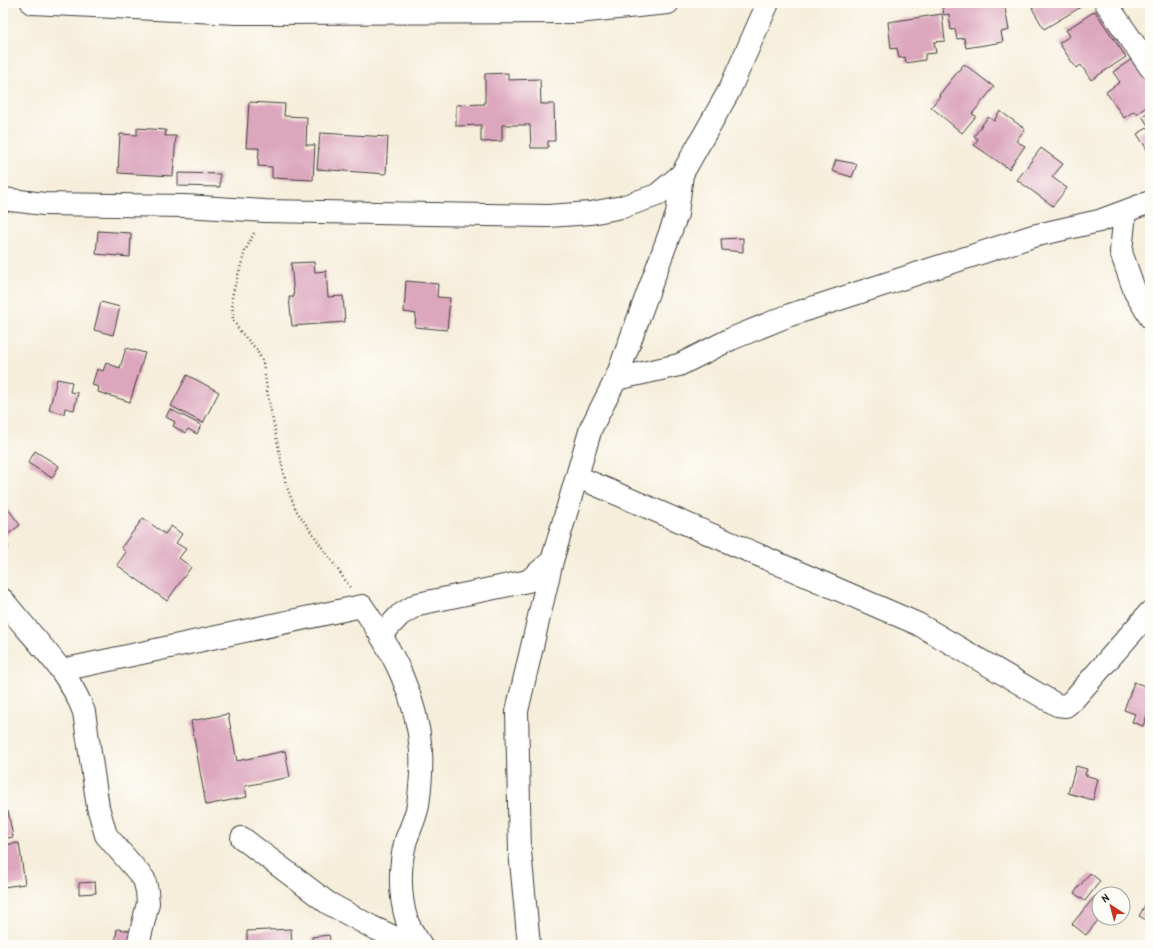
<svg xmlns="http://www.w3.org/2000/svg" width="1153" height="948" viewBox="0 0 1153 948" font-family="'Patrick Hand',sans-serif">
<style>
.building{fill:#dca6bd}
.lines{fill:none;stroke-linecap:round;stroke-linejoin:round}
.minor-casing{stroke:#3d3c39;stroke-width:24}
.path{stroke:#3d3c39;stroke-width:2.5;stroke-dasharray:1 3;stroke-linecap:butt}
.minor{stroke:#fff;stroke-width:22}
</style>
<rect width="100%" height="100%" fill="#fdfcf7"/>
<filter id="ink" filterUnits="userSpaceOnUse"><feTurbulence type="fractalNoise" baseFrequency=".025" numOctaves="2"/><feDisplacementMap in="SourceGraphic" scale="8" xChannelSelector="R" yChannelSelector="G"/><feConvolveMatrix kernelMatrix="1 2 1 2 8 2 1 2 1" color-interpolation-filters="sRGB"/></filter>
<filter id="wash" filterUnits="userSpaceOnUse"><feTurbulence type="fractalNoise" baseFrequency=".012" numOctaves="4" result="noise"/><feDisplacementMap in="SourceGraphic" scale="16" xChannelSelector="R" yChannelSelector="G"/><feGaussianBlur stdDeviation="0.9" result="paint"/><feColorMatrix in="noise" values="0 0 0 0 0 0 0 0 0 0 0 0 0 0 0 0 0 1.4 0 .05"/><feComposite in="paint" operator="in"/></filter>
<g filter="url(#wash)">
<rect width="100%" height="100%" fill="#f6eedb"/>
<g id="blocks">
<path class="building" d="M942 3H1004L1009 30 1001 32 1003 42 966 48 964 38 957 39 955 29 951 30 949 14 944 15Z
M1040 3H1079L1081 7 1044 29 1032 8Z
M1095 11 1126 57 1091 80 1081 65 1076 68 1059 43 1070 36 1066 30Z
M942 14 945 41 934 42 936 53 925 54V60L906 63 905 57 899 58 897 48 891 49 888 22Z
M1132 59 1150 84V101L1146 103 1148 106 1136 114 1134 111 1124 118 1106 92 1120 82 1113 72Z
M964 64 994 87 972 114 976 116 962 133 931 107 940 96 939 95Z
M508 73V80L540 79 541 104H554L555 141H548V148H531L530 125H502V141L481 142V125L456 126V105L485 104V74Z
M249 102 285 104 284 116 307 117 306 145H315L313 180 272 178V167L258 166 259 148H246Z
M1000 111 1025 129 1016 141 1025 146 1009 169 974 145 978 139 974 136 988 117 994 121Z
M1150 111V154L1137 134 1149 127 1142 116Z
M137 128 166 130 165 136H176L173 176 118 173 120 134 137 135Z
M320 133 388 137 386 174 317 169Z
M1041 148 1063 164 1052 177 1067 188 1053 206 1017 180Z
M836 160 857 164 852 177 832 171Z
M178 173 220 174V187L178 186Z
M98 231 131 233 130 257 96 254Z
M743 238V252L722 250 721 239Z
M314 262 315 272 326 271 328 297 343 296 345 322 292 326 289 297H294L291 263Z
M406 281 438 284 437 297 450 298 447 330 415 327 416 314 404 312Z
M101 302 120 307 113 335 94 330Z
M126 348 145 353 130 402 98 392 99 387 92 385 97 369 103 371 106 363 120 368Z
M187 375 219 392 203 423 171 406Z
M57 379 72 382 70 392 78 393 74 410 65 408 64 414 49 410Z
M170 409 201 425 197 434 188 429 185 433 173 426 175 422 166 417Z
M35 451 59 466 52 478 28 463Z
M3 502 20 525 3 538Z
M143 518 165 534 171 526 182 534 176 543 186 549 179 558 191 567 167 601 117 565 126 552 121 548Z
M3 538 8 546 3 549Z
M1134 682 1150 688V708L1143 726 1132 722 1135 714 1124 710Z
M228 714 237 761 285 751 290 777 245 786 247 797 206 805 191 721Z
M1076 766 1087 769 1085 775 1098 779 1093 800 1068 793Z
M8 811 13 837 3 839V813Z
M19 843 25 884 3 887V845Z
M1090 873 1100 881 1085 901 1074 893Z
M95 882 96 893 79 894V883Z
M1150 884V922L1139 916 1150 896 1145 894Z
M1095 896 1099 900V918H1100L1086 935 1072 924Z
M117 929 133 931 131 945H115Z
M291 929 292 945H247V931Z
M329 935 331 945H313L312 937Z
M1073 941 1077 945H1068Z"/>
</g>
</g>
<g filter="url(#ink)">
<use href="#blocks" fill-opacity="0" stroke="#3d3c39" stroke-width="1"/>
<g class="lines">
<defs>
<path id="minor" d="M32 3 237 13 577 12 668 3
M1106 3 1150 67
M3 199 44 204 185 206 265 211 548 216 591 213 622 207 657 195 682 174 729 91 768 3
M1125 212 1121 252 1135 292 1150 317
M616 379 677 214 682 174
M578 477 918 624 1057 705 1066 706 1073 700 1150 612
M3 600C31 637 67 667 84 712L98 807 106 835 144 879 147 891 148 903 138 945
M382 634 400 615 418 604 528 581 552 561 591 428 616 379 679 365 731 339 790 315 1033 236 1099 221 1150 202
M62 670 362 606C392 650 417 696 421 751 422 766 420 790 418 805 416 817 410 829 406 840 399 865 399 896 407 921 410 929 416 937 421 945
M242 838 328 903 372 927 411 945
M529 945 520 851 517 711 552 561"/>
</defs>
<use href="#minor" class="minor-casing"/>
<path class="path" d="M254 233 245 251 232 296 233 320 240 331 256 349 263 362 268 396 286 485 296 510 350 587"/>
<use href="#minor" class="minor"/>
</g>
</g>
<rect width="1153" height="948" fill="none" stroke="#fdfcf7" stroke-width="16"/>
<g transform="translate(1111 906) rotate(324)"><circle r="19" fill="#fdfcf7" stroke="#a3a29f"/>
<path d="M0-3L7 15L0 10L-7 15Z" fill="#c8321e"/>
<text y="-6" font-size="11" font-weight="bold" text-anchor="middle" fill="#1c1c1c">N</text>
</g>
</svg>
